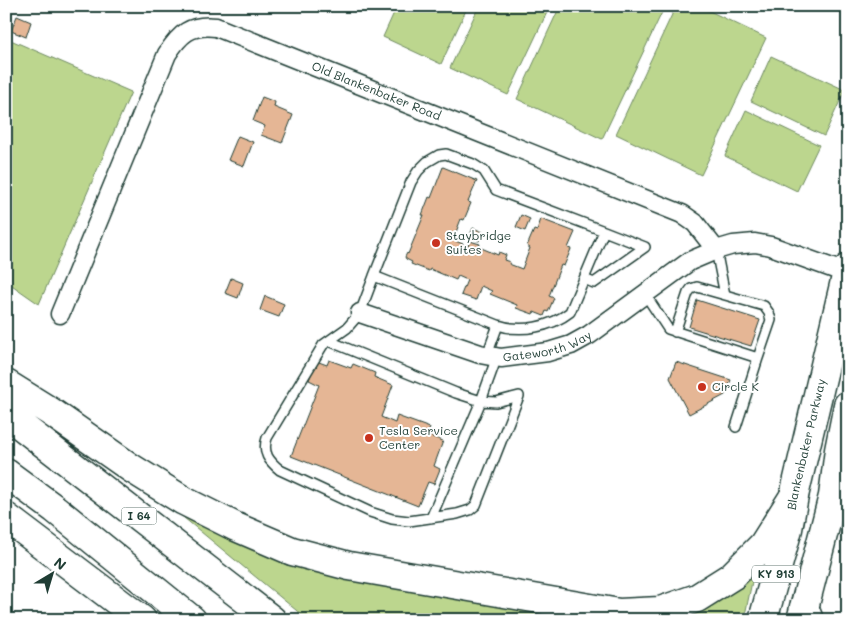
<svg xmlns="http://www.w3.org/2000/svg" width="854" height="626" viewBox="0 0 854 626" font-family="Mali,sans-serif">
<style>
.grass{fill:#bcd68e;stroke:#6e8a61}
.building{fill:#e5b695;stroke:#1f3d34}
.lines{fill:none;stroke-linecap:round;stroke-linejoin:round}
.service-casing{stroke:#1f3d34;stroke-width:12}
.minor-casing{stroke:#1f3d34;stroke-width:21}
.primary-casing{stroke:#1f3d34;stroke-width:31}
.motorway-casing{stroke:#1f3d34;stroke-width:31}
.service{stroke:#fff;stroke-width:9}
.minor{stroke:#fff;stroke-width:18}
.primary{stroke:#fff;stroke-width:28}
.motorway{stroke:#fff;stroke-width:28}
.poi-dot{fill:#c8321e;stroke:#fff;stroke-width:2}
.labels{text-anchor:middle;stroke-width:4;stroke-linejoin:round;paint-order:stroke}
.shield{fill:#fff;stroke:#627771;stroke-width:1}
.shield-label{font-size:11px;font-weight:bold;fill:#1f3d34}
.street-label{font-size:12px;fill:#1f3d34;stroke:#fff}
.poi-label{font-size:12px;fill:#1f3d34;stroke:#fff;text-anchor:start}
</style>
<rect width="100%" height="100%" fill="#fff"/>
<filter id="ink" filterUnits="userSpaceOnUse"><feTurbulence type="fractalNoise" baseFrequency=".02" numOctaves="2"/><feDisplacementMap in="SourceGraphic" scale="10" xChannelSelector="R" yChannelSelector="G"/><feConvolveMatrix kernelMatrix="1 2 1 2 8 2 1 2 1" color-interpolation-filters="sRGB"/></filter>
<g filter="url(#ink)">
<path class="grass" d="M397 6H468L441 64 383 37Z
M479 6H550L508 95 450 68Z
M560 6H665L602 139 517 99Z
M676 6H699L766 38 701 175 616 134Z
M6 38 131 92 39 304 6 281Z
M771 56 845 90 824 136 751 101Z
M746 110 819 145 797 191 725 156Z
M161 499 195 516 612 620H308Z
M754 572 744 620H665Z"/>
<path class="building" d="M17 16 31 22 26 37 11 31Z
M262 97 275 102 274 107 293 115 282 143 261 135 265 126 253 121Z
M238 136 253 142 244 166 228 160Z
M443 167 477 181 468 202 471 203 464 220 461 219 453 240 468 246 470 241 480 244 479 247 498 255 499 252 506 255 504 260 510 262 509 264 522 269 530 248 527 246 534 230 537 231 541 219 575 232 568 248 571 249 564 266 561 265 549 296 554 298 548 312 546 311 544 316 534 312 533 314 516 308 517 305 490 294 492 291 481 286 476 300 461 295 467 280 458 276 456 280 430 269 429 271 411 264 412 262 406 259 405 257 407 253 408 254 424 215H422L429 197 431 198Z
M521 215 530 219 525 231 516 227Z
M473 228 483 232 479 241 469 237Z
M231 278 243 283 238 298 225 293Z
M265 296 284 304 279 317 260 310Z
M697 300 760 320 751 346 689 327Z
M329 360 351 368 353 364 375 373 374 377 393 385 381 417 395 423 397 416 430 428 427 435 443 441 434 466 440 469 434 484 428 482 418 506 291 456 319 385 309 380 316 361 327 365Z
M676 362 731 380 725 395 689 414 670 378Z"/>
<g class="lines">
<defs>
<path id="service" d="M716 250 725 295
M374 276 411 182 418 171 427 162 439 155 446 154 473 164 484 171 496 190 604 231 570 312C551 327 521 333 498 325
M584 279 594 283 645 247 604 231
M645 294 668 329 758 358 771 320 769 313 764 306 697 287 691 289 688 293 675 332
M329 341 456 393 481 401 496 402 519 396 476 505 470 510 457 514 409 521 392 519 370 512 280 470C269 461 262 453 267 438L323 345 347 328 360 313 374 276 498 325 487 355
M736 427 758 358
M431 518 481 401 497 357"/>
<g id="minor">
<path id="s1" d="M360 313 480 354 501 358 548 352 571 345 589 335 690 261 716 250"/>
<path id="s2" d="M60 314 167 54C180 34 190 24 216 27L682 214 695 223 716 250 733 245 755 243 771 246 846 273"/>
</g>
<g id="primary">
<path id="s3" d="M763 620 788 529 794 496 848 268"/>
<path d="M801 620 833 496 839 450 848 405"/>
</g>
<path id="motorway" d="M6 384 51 412 131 468 184 501 236 527 292 551 349 566 619 613 660 611 697 598 732 576 763 545 794 496
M6 414 272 620
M6 473 55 509 192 620
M6 517 142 620
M804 607 809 620"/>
</defs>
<use href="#service" class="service-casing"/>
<use href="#minor" class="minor-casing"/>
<use href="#primary" class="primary-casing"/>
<use href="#motorway" class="motorway-casing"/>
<use href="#service" class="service"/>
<use href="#minor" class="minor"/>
<use href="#primary" class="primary"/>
<use href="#motorway" class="motorway"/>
</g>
</g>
<g class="poi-dot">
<circle cx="436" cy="243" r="5"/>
<circle cx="702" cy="387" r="5"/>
<circle cx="369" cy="438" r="5"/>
</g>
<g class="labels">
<g class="shield">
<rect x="121.5" y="507.5" width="35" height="17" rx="4"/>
<rect x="752" y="565.5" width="48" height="17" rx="4"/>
</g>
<g class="shield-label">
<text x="139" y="520">I 64</text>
<text x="776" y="578">KY 913</text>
</g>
<g class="street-label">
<text dy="4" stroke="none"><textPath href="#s2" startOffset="514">Old Blankenbaker Road</textPath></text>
<text dy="4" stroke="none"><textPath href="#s1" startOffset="196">Gateworth Way</textPath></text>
<text dy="4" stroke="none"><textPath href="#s3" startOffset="181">Blankenbaker Parkway</textPath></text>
</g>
<g class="poi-label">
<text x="446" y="240">Staybridge<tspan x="446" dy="14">Suites</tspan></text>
<text x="712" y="391">Circle K</text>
<text x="379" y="435">Tesla Service<tspan x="379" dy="14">Center</tspan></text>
</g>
</g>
<rect width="854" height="626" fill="none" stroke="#fff" stroke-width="25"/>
<rect x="12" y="12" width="829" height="601" fill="none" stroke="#1f3d34" stroke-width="2" filter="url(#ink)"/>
<g transform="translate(52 574) rotate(38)" stroke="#ffffff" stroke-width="4" paint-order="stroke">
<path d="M0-4L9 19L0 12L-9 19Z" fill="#1f3d34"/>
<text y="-8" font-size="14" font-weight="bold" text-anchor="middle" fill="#1f3d34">N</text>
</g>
</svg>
